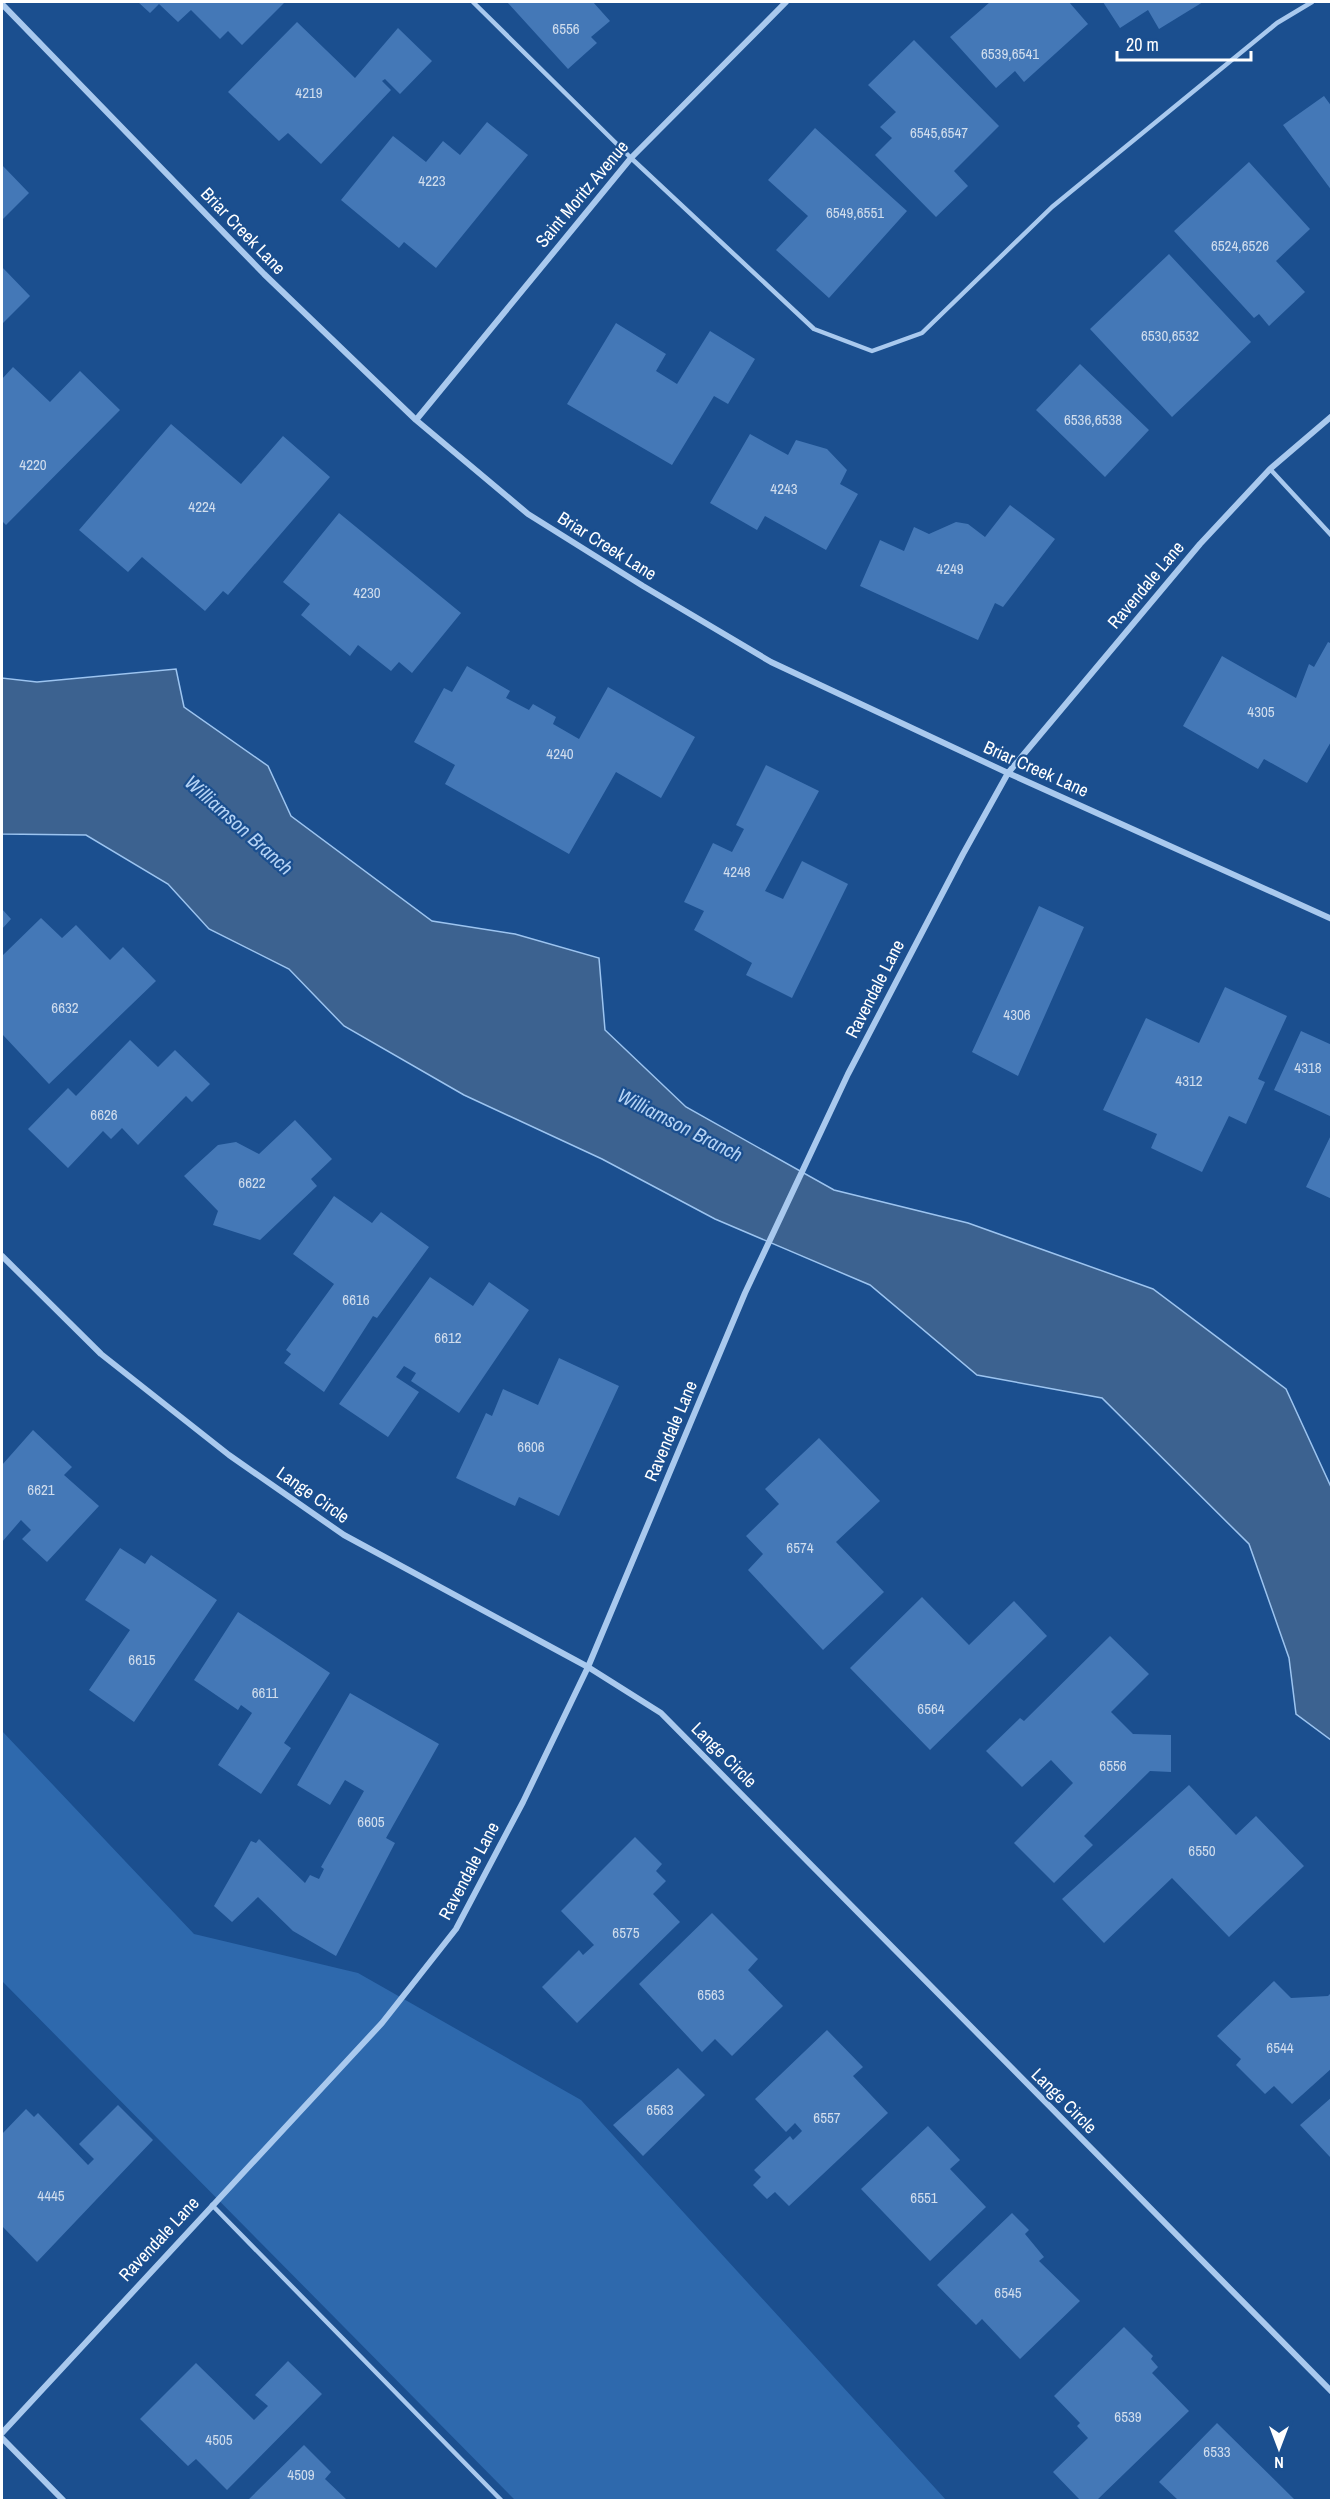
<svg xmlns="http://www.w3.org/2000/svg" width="1333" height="2502" viewBox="0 0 1333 2502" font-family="'Archivo Narrow',sans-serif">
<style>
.green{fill:#2e69ad}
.water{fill:#3c6290;stroke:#9cc4f0;stroke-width:1.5}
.building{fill:#4478b7}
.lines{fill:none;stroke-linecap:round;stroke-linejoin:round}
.service{stroke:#a9c9ee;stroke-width:4.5}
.minor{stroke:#a9c9ee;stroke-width:6}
.labels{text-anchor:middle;stroke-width:4.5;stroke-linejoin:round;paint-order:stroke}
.number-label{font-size:15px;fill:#d0dded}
.street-label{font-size:18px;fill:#fff;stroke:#1b4f8f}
.water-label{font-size:20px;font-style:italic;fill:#b5d3f5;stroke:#1b4f8f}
</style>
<rect width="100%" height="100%" fill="#1b4f8f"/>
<path class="green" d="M2 1731 194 1934 358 1973 581 2100 946 2500H515L2 1981Z"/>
<path class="water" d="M176 669 184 707 268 766 291 816 432 921 515 934 599 958 605 1030 686 1107 834 1190 968 1223 1153 1289 1286 1389 1331 1487V1740L1296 1714 1289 1658 1249 1544 1102 1398 977 1375 870 1285 715 1219 602 1159 464 1095 344 1026 289 969 209 929 168 884 86 835 2 834V678L37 682Z"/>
<path class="building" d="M138 2H285L242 45 228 31 220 39 191 10 178 22 159 4 150 13Z
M507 2H593L610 21 591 37 597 43 568 69Z
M990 2H1069L1088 24 1024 82 1015 71 996 88 950 37Z
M1103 2H1203L1159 29 1148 10 1120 28Z
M297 22 355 78 398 28 432 61 400 94 385 79 382 81 391 90 321 164 288 133 279 141 228 92Z
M914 40 999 126 954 171 968 186 936 217 875 155 892 138 880 127 896 112 868 85Z
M1324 96 1332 107V191L1283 125Z
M487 122 528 155 436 268 404 242 399 248 341 200 393 136 426 162 443 141 460 155Z
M815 128 907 211 829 298 776 250 808 216 768 180Z
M1249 162 1310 229 1276 261 1305 292 1269 326 1259 314 1254 318 1174 231Z
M2 165 29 193 2 220Z
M1169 254 1251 342 1172 417 1090 329Z
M2 267 30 296 2 324Z
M616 323 666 354 656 371 677 384 710 331 755 359 728 404 714 396 672 465 567 404Z
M1080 364 1149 430 1105 477 1036 410Z
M13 367 50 402 80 371 120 410 6 525 2 521V379Z
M171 424 241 484 283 436 330 477 228 595 223 591 205 611 142 557 128 572 79 530Z
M750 434 788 455 796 440 827 449 847 470 840 484 858 494 826 550 765 516 757 530 710 503Z
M1010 505 1055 539 1003 607 995 603 978 640 860 586 880 540 904 551 914 527 929 534 956 522 968 524 985 537Z
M339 513 461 613 412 673 399 662 391 671 358 645 350 656 301 615 310 604 283 582Z
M1328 642 1332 644V740L1307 783 1264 759 1258 769 1183 726 1222 656 1296 698 1309 664 1314 667Z
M467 666 510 691 506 698 529 710 533 704 556 717 553 724 579 739 608 687 695 737 661 798 616 772 569 854 445 784 455 765 414 742 444 688 452 692Z
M766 765 819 791 765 891 783 899 802 861 848 884 792 998 746 975 752 963 694 930 704 911 684 902 713 843 732 852 744 829 736 825Z
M1039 906 1084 927 1018 1076 972 1052Z
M2 909 11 919 2 929Z
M41 918 62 938 76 925 110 960 123 947 156 981 49 1084 3 1035 2 1036V956Z
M1225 987 1287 1016 1258 1079 1265 1082 1246 1124 1229 1116 1202 1172 1151 1148 1157 1134 1103 1110 1146 1018 1199 1043Z
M1301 1031 1332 1045V1117L1274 1090Z
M130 1040 158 1067 175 1050 210 1084 192 1102 186 1096 138 1145 122 1128 111 1139 103 1131 68 1168 28 1129 68 1088 76 1096Z
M295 1120 332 1159 311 1179 317 1186 260 1240 213 1225 218 1211 184 1176 218 1145 236 1142 259 1154Z
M1332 1133V1199L1306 1187Z
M334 1196 372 1223 381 1212 429 1247 377 1318 373 1316 324 1392 284 1363 291 1354 286 1350 334 1284 293 1254Z
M430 1277 473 1306 489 1282 529 1310 459 1413 411 1381 416 1373 404 1366 396 1377 419 1392 388 1437 339 1404Z
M559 1358 619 1386 559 1516 519 1497 515 1506 456 1478 486 1413 492 1416 503 1389 538 1405Z
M33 1430 72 1467 64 1475 99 1506 47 1562 22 1539 31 1530 21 1520 2 1542V1465Z
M819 1438 880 1501 836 1542 884 1592 823 1650 748 1570 763 1554 746 1536 779 1504 765 1489Z
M120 1548 145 1564 151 1555 217 1600 134 1722 89 1690 130 1630 85 1600Z
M922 1597 969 1645 1014 1601 1047 1636 930 1750 850 1668Z
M238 1612 330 1673 284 1743 291 1748 261 1794 218 1765 252 1713 241 1705 238 1710 194 1680Z
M1110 1636 1149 1674 1111 1712 1133 1734 1171 1735V1772L1150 1771 1084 1836 1093 1845 1054 1883 1014 1843 1073 1783 1051 1760 1022 1787 986 1751 1020 1718 1024 1721Z
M350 1693 439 1744 386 1838 395 1843 336 1956 293 1931 258 1897 232 1922 214 1906 251 1841 256 1843 259 1839 305 1883 310 1875 319 1879 324 1869 321 1867 364 1791 345 1780 330 1805 297 1785Z
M1189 1785 1236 1835 1256 1816 1304 1866 1229 1937 1172 1878 1104 1943 1062 1899Z
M635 1837 662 1864 656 1871 666 1881 653 1894 680 1922 577 2023 542 1987 579 1950 583 1955 594 1945 561 1911Z
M712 1913 758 1959 748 1970 783 2006 732 2056 715 2039 702 2052 639 1984Z
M1274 1981 1291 1998 1328 1996 1332 1992V2068L1292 2104 1274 2086 1265 2094 1236 2065 1241 2059 1217 2036Z
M827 2030 863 2067 853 2076 888 2113 789 2206 775 2192 767 2199 753 2185 761 2177 754 2170 790 2136 793 2140 802 2131 795 2123 786 2132 755 2099Z
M678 2068 705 2095 643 2156 613 2125Z
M1332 2097V2156L1330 2157 1300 2125Z
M118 2105 153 2140 37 2262 2 2226V2134L26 2109 34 2117 38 2113 88 2165 94 2159 79 2144Z
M928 2126 960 2160 950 2169 986 2207 930 2261 861 2189Z
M1012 2213 1029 2230 1025 2234 1044 2257 1039 2261 1080 2301 1020 2359 982 2319 976 2325 937 2285Z
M1124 2327 1153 2356 1151 2359 1158 2367 1152 2373 1189 2411 1097 2500H1080L1053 2472 1088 2438 1077 2426 1080 2423 1054 2396Z
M288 2361 322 2394 227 2490 196 2459 188 2466 140 2419 196 2363 254 2420 268 2406 255 2395Z
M1217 2423 1295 2500H1178L1159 2482Z
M304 2445 331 2472 325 2479 347 2500H248Z"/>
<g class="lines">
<path class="service" d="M473 2 631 158 814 329 872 351 922 333 1052 207 1277 23 1312 2
M1270 469 1332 536
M212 2205 501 2500"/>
<path class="minor" d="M2 4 264 274 416 420 528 514 643 586 771 662 1008 773 1332 919
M416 420 631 158 786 2
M2 1256 101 1354 229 1455 344 1535 588 1667 661 1713 1332 2392
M2 2433 382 2023 456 1929 523 1802 588 1667 745 1293 848 1074 963 854 1008 773 1200 544 1270 469 1332 416
M2 2438 63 2500"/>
</g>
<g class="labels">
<g class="number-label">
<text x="566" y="34">6556</text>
<text x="1010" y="59">6539,6541</text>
<text x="309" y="98">4219</text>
<text x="939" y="138">6545,6547</text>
<text x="432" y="186">4223</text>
<text x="855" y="218">6549,6551</text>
<text x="1240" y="251">6524,6526</text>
<text x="1170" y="341">6530,6532</text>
<text x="1093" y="425">6536,6538</text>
<text x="33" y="470">4220</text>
<text x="784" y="494">4243</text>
<text x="202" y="512">4224</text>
<text x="950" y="574">4249</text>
<text x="367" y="598">4230</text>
<text x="1261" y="717">4305</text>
<text x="560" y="759">4240</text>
<text x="737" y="877">4248</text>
<text x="65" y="1013">6632</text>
<text x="1017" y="1020">4306</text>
<text x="1308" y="1073">4318</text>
<text x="1189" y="1086">4312</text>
<text x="104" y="1120">6626</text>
<text x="252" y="1188">6622</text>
<text x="356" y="1305">6616</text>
<text x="448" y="1343">6612</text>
<text x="531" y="1452">6606</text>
<text x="41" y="1495">6621</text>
<text x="800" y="1553">6574</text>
<text x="142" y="1665">6615</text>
<text x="265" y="1698">6611</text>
<text x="931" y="1714">6564</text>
<text x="1113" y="1771">6556</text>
<text x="371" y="1827">6605</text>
<text x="1202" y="1856">6550</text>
<text x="626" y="1938">6575</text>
<text x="711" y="2000">6563</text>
<text x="1280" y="2053">6544</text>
<text x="660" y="2115">6563</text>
<text x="827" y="2123">6557</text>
<text x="51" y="2201">4445</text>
<text x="924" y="2203">6551</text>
<text x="1008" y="2298">6545</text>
<text x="1128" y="2422">6539</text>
<text x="219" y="2445">4505</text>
<text x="1217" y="2457">6533</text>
<text x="301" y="2480">4509</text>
</g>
<g class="street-label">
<text transform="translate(582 194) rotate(-50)" y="6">Saint Moritz Avenue</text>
<text transform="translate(243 231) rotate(46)" y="6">Briar Creek Lane</text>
<text transform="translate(607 546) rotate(32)" y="6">Briar Creek Lane</text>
<text transform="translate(1146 585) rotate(-50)" y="6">Ravendale Lane</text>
<text transform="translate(1036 769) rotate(24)" y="6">Briar Creek Lane</text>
<text transform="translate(875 989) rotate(-63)" y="6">Ravendale Lane</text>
<text transform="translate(671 1431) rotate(-67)" y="6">Ravendale Lane</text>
<text transform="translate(313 1495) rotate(35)" y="6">Lange Circle</text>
<text transform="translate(724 1755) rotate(45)" y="6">Lange Circle</text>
<text transform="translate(469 1871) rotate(-62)" y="6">Ravendale Lane</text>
<text transform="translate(1064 2101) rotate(45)" y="6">Lange Circle</text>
<text transform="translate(159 2239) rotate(-47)" y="6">Ravendale Lane</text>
</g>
<g class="water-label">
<text transform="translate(239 825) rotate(42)" y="7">Williamson Branch</text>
<text transform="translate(680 1125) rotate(27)" y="7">Williamson Branch</text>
</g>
</g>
<rect width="1333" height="2502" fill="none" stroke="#ffffff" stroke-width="6"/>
<g transform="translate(1279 2448) rotate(180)" stroke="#1b4f8f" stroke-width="4.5" paint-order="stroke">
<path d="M0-4.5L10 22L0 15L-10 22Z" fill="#ffffff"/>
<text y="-9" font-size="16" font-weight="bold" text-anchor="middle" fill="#ffffff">N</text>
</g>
<path d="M1117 51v9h134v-9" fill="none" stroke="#ffffff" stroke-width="3"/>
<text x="1126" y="51" font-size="18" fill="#ffffff" stroke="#1b4f8f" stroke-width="4.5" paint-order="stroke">20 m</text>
</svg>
